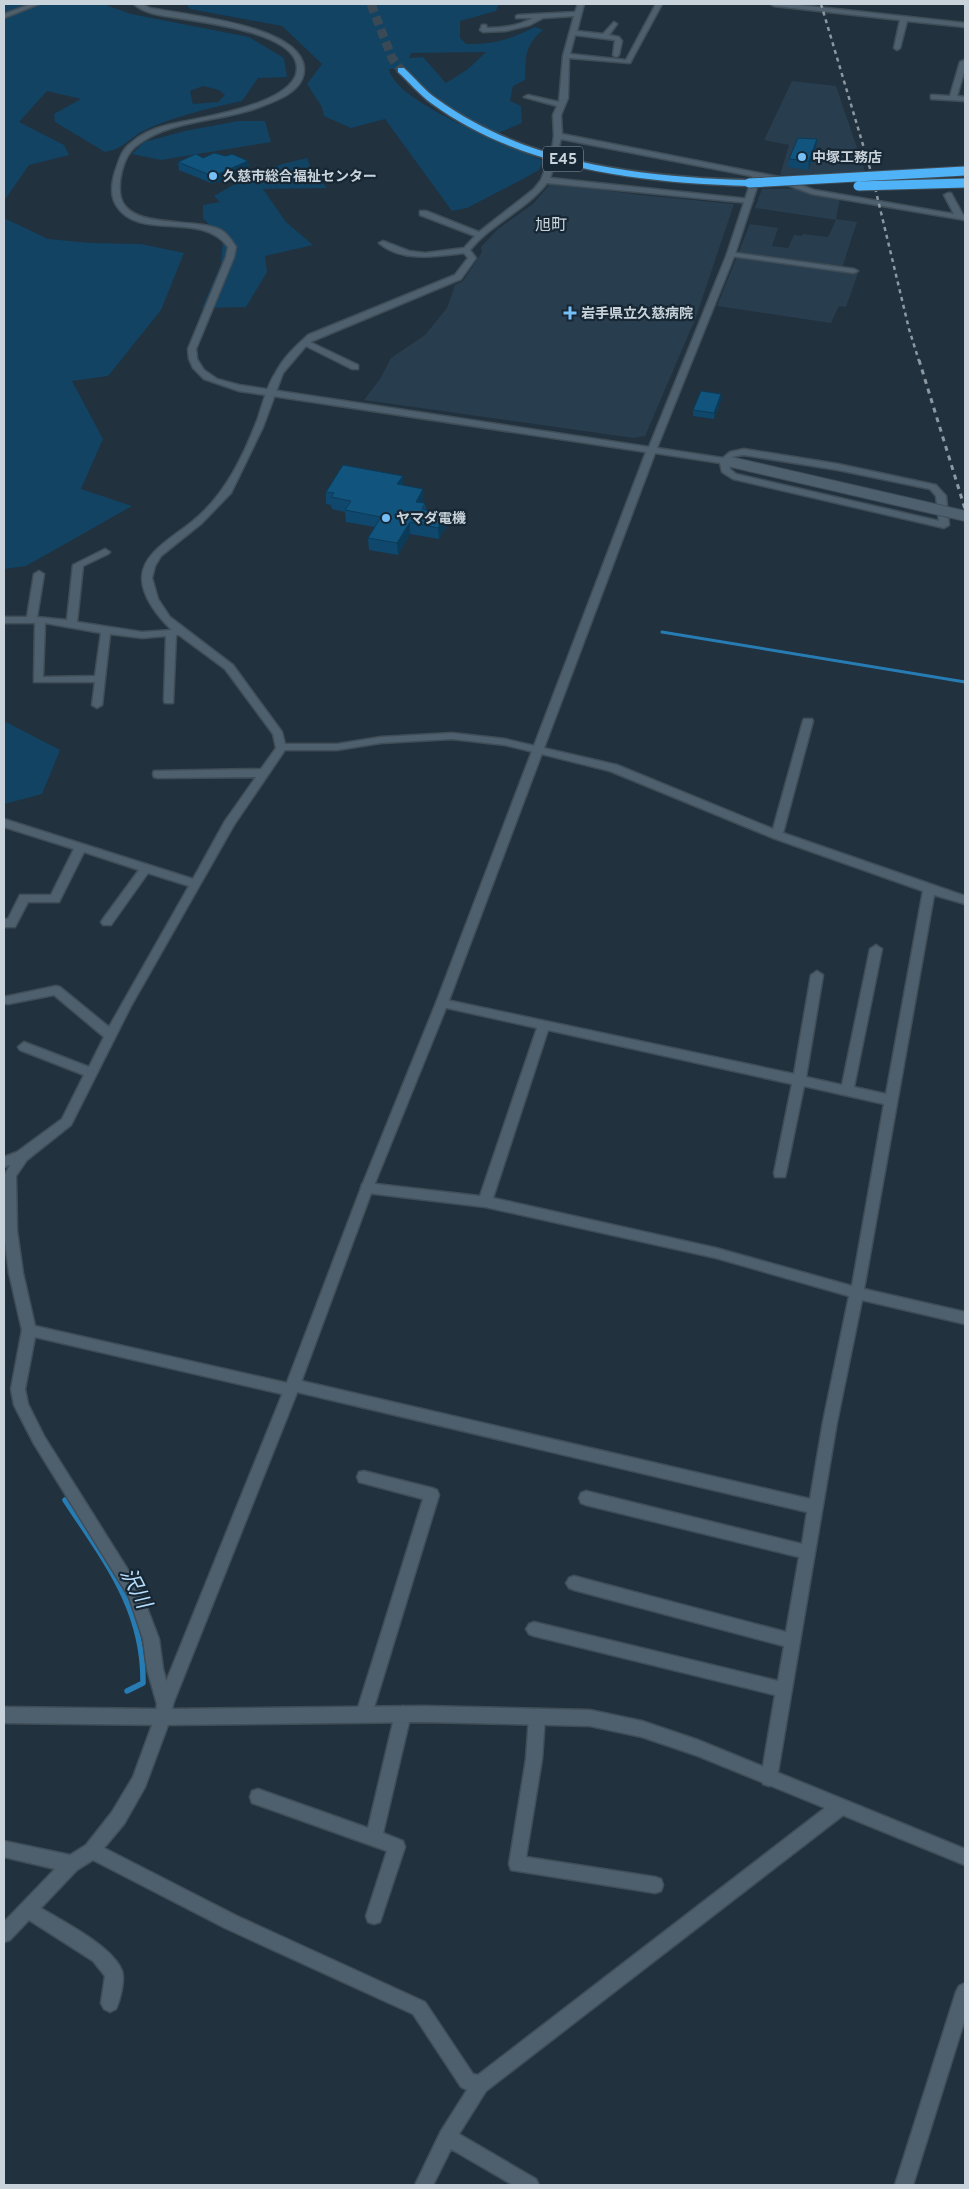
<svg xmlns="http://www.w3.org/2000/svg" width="969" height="2189" viewBox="0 0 969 2189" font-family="Overpass,'Noto Sans JP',sans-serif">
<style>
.built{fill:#283d4e}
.green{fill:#124363;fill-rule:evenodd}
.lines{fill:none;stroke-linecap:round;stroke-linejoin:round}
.stream-far1{stroke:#277cb4;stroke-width:3}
.stream{stroke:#277cb4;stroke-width:5.5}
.minor-tunnel{stroke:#3a4956;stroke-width:8;stroke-dasharray:8 4;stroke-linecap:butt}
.motorway-tunnel{stroke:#3a4956;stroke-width:9;stroke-dasharray:9 4.5;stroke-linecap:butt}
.minor-casing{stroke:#3f4d57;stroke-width:3}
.tertiary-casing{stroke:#3f4d57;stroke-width:3}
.motorway-casing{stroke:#3f4d57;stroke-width:3}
.minor{fill:#4e5f6e;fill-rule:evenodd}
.tertiary{fill:#4e5f6e;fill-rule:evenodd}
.motorway{fill:#50b3f8;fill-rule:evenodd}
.rail-far1{stroke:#8d99a2;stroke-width:2.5;stroke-dasharray:4 4;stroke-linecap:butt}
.rail{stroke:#8d99a2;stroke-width:3;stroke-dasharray:5 5;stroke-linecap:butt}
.tertiary-bridge-casing{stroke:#3f4d57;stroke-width:12;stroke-linecap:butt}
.motorway-bridge-casing{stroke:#3f4d57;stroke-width:11;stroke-linecap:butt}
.tertiary-bridge{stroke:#4e5f6e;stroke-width:10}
.motorway-bridge{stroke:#50b3f8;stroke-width:9}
.wall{fill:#0f486c}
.shaded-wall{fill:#0c3b58}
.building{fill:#11547e;stroke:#0c3b58}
.poi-dot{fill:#76c0f7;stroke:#172734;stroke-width:2}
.labels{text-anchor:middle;stroke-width:4.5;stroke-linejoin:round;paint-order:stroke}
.far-poi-label{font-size:14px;font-weight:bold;fill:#c9d3db;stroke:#172734;text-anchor:start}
.shield{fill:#172734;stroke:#949fa9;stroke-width:1}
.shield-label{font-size:15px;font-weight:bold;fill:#c9d3db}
.far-quarter-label{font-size:16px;fill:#c9d3db;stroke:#172734}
.near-water-label{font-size:21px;font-style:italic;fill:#b8defd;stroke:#172734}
</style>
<rect width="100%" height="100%" fill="#21313e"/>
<path class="built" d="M792 81 836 86 866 174 780 175 789 145 764 140Z
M551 183 641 195 734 204 696 317 645 436 634 438 364 400 380 379 391 358 425 335 447 308 455 285 463 281 482 252 481 247 498 229 533 204Z
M762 189H802L840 198 836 219 857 222 842 268 858 273 846 307 839 306 831 323 717 306 750 224 778 228 772 246 788 248 794 235 802 236 803 234 828 237 836 220 755 208Z"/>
<path class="green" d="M4 4H103L131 14 249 37 284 58 287 77 258 78 242 101C210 108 175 116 145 130 129 138 124 149 105 152L55 122 54 114 81 99 47 91 19 122 64 145 69 155 29 165 4 201ZM203 86 219 90 225 95 218 102 193 104 190 91Z
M186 4H499L496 11 460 21V38L466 44C495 45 510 39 535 27L543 30C524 46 526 56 525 80L513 86 510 101 521 106 522 123 498 133C469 119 422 97 407 68L389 69C395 103 511 146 543 161L539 170 521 180 467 208 452 211 385 119 351 128 324 116 322 107 307 84 322 64 282 26 190 9ZM486 52 468 69 446 83 423 57 409 58 411 53Z
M238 121H265L271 142 161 160 132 154 144 142 185 131Z
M307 158 311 169 327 188 263 189 286 222 313 245 265 256 267 272 246 307 202 308 221 264 223 240 203 218V205L220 202 214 196 245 178 282 164Z
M4 218 48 239 91 243 141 244 184 253 161 310 108 376 72 381 103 439 81 489 132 506 26 566 4 569Z
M4 721 60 750 42 794 4 804Z"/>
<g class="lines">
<path class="stream-far1" d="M662 632 965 682"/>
<path class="stream" d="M65 1500C104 1560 144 1608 143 1683L127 1691"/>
<path class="minor-tunnel" d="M549 169 555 148"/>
<path class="motorway-tunnel" d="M371 4 392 58 401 70"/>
<defs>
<path id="minor" d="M31 4H39L4 18V14Z
M578 4H584L577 31 603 34 614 22 617 24 609 35 619 37 622 41 619 55 616 57 613 55 615 40 575 35 570 54 626 60 656 4H662L630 63 569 58 568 98 561 115 562 134 779 177 814 190 954 214 944 195 948 193H951L963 215 965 216V220L812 194 777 181 561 139 558 150H552L554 136 553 115 557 106 524 97 528 95 559 102 563 56 574 16 543 18 530 25 506 31 483 32 480 30 482 25H486L487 28C503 28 518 26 533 18H516V16L518 15 575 12Z
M771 4H790L965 23V27L907 21 900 48 897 50 894 48 900 20 774 6Z
M965 60V69L957 96 965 97V101L931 99V95H934L950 96 960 62Z
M546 167 553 169 550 178 749 199 753 201 749 203 547 183C526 210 492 223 470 250L476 258 461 279 310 342 358 365V369H352L306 346 283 373 263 427 231 493 202 523 161 556 155 566 152 578 158 599 170 617 233 665 282 732 285 744H337L381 737 452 733 505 739 617 765 773 829 803 721 804 719H812L813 721 783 833 965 896V904L934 895 864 1289 965 1312V1324L862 1300 837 1422 777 1778 775 1784 769 1786 763 1784 761 1778 775 1695 534 1636 529 1634 526 1629 529 1624 534 1622 778 1681 784 1646 574 1590 569 1588 566 1583 569 1578 574 1576 786 1632 799 1557 586 1505 581 1503 579 1498 581 1493 586 1491 802 1544 807 1512 297 1392 291 1396 35 1337 25 1389 28 1404 44 1436 140 1589 159 1639 163 1669 173 1704 171 1717 145 1787 124 1824 104 1848 237 1916 425 2002 473 2074 478 2075 834 1801 840 1799 846 1801 848 1807 846 1813 486 2091 459 2134 536 2179 539 2185H513L451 2149 433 2185H415L441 2131 467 2090 461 2087 413 2014 225 1928 93 1860 77 1870 41 1908C63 1922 113 1946 122 1971 125 1981 120 2000 116 2009L110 2012 104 2009 101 2003 105 1976 93 1961 29 1920 10 1940 4 1942V1922L55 1869 4 1857V1841L70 1855 86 1845 112 1812 133 1777 155 1717 157 1704 147 1669 143 1639 129 1597 34 1444 14 1405 11 1389 22 1330 9 1273 4 1234V1176L10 1165 4 1167V1157L17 1152 62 1119 84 1075 20 1050 18 1047 24 1042 89 1067 104 1037 54 995 8 1004 4 1003V997L56 986 60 987 109 1027 189 886 148 873 111 925H103L101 922 103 919 139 870 84 852 59 902H28L15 927H4V919H8L20 895H51L74 849 4 827V819L193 879 225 821 256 777 158 778 154 777 153 774 154 771 261 769 276 748 273 734 225 669 179 635H176L173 703H165L164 701 166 636 142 638 110 634 102 705 97 708 92 705 95 682H34L35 623H4V617H27L34 574 39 571 44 574 37 617 67 620 73 565 105 549 110 552 108 554 83 566 77 622 142 632 172 630C159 618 142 597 142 578 142 552 177 535 194 520 225 495 244 455 258 418 263 403 267 385 276 372 284 357 296 346 308 335L455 275 468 258 464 253C436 256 403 263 379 243L383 241 409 251 425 253 464 248 475 236 420 215V211H426L479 232 534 189 541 180ZM45 623 101 633 95 676 43 677ZM452 739 505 745 610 771 773 838 923 891 886 1094 854 1087 882 949 876 945 870 949 842 1085 806 1077 823 975 817 971 811 975 794 1074 442 999 438 1000 436 1003 438 1006 537 1028 480 1196 367 1183 362 1184 361 1188 362 1192 367 1193 485 1207 716 1258 849 1296 823 1422 810 1499 293 1379 287 1383 35 1326 23 1273 17 1231 16 1176 27 1160 71 1125 131 1006 234 825 285 750H337L381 743ZM548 1030 792 1084 774 1173 775 1177H785L786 1173 804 1086 884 1104 852 1286 716 1248 493 1198Z
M728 252 854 269 858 271 854 273 731 256 727 254Z
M364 1471 432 1488 437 1490 439 1495 372 1714 370 1719 364 1722 358 1719 356 1714 423 1499 359 1482 357 1477 359 1472Z
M403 1706 409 1709 411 1714 383 1833 403 1841 405 1847 380 1922 374 1924 368 1922 366 1916 387 1851 258 1805 252 1803 250 1797 252 1791 258 1789 368 1828 395 1714 397 1709Z
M537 1709 543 1712 545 1717 542 1759 526 1857 655 1877 661 1879 663 1885 661 1891 655 1893 511 1870 509 1864 526 1759 529 1717 531 1712Z
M965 1983V2019L913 2185H895L956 1992 959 1986Z"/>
<path id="tertiary" d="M134 4H142L150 8C183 15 303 25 304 69 304 93 273 102 254 109 216 122 169 120 136 146 123 156 117 183 121 198 130 230 196 217 221 230 228 234 232 241 236 247L234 257 196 349 197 359 204 370 217 379 239 385 649 447 727 254 753 175 757 173 761 175 735 254 657 448 723 458 730 452 744 449 838 464 936 485 946 496 949 525 944 528 733 479 722 472 720 463 655 453 448 1003 373 1188 300 1385 171 1709 424 1706 590 1710 642 1721 698 1740 965 1849V1865L698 1756 642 1737 590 1726 424 1722 163 1725 4 1723V1707L159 1709 157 1704 286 1385 361 1188 436 1003 646 452 239 391 204 379 193 368 189 359 188 349 226 257 228 247C202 210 138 242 116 205 110 195 112 182 115 172 119 161 121 150 131 143 141 134 155 128 168 125 195 118 309 104 296 62 287 31 200 22 172 17 159 15 143 13 134 4ZM744 455 838 470 930 489 936 496 939 521 736 474 730 469V465L734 464 736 462 732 460 736 456Z"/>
<path id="motorway" d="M398 68H404C415 78 425 91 437 99 527 164 642 177 749 180L754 183 749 186C640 183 521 169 431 103 419 94 409 82 398 72Z"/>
</defs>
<use href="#minor" class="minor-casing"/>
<use href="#tertiary" class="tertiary-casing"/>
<use href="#motorway" class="motorway-casing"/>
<use href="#minor" class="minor"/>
<use href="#tertiary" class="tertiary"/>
<use href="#motorway" class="motorway"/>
<path class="rail-far1" d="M821 4 872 175 909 329 919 361"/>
<path class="rail" d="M919 360 965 509"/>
<defs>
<path id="tertiary-bridge" d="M731 462 965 516"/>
<path id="motorway-bridge" d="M749 183 965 171
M858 186 965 183"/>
</defs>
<use href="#tertiary-bridge" class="tertiary-bridge-casing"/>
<use href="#motorway-bridge" class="motorway-bridge-casing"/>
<use href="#tertiary-bridge" class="tertiary-bridge"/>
<use href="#motorway-bridge" class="motorway-bridge"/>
</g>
<path class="wall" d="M817 139 816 147 808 170 788 167 789 159Z
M203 158 248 161 249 169 219 182 211 183 179 170 178 162Z
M721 400 714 419 693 416V410Z
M403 486 423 501 422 503H425L426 510 446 514 447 525 439 539 410 534 398 555 369 550 368 538 375 527 346 522 345 512 332 509 331 505 326 504V492Z"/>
<path class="shaded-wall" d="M817 139 816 147 808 170 809 161Z
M248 161 249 169 219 182 211 183 210 175Z
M721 394V400L714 419V413Z
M403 476V488L397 484Z
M423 489V501L416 513V502Z
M446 514 447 525 439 539 438 528Z
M410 522V534L398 555 397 543Z"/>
<path class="building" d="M798 138 817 139 809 161 789 159Z
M214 153 226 156 232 154 248 161 218 174 210 175 178 162 196 154 203 158Z
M701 391 721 394 714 413 693 410Z
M343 465 403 476 397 484 423 489 416 502 425 503 422 509 446 514 438 528 410 522 397 543 368 538 381 517 345 510 351 501 331 497 334 493 326 492Z"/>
<g class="poi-dot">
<circle cx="802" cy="157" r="5"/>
<circle cx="213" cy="176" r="5"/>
<path d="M567.5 305.5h5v5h5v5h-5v5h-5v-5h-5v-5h5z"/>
<circle cx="386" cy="518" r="5"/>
</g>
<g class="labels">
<g class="far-poi-label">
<text x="812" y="162">中塚工務店</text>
<text x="223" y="181">久慈市総合福祉センター</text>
<text x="581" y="318">岩手県立久慈病院</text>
<text x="396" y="523">ヤマダ電機</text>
</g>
<rect class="shield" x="543" y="146.5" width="40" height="25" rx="4"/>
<g class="shield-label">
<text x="563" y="164">E45</text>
</g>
<g class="far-quarter-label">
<text x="551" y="230">旭町</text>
</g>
<g class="near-water-label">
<text transform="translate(136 1588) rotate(63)" y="7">沢川</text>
</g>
</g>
<rect width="969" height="2189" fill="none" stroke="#c9d3db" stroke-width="10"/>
</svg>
